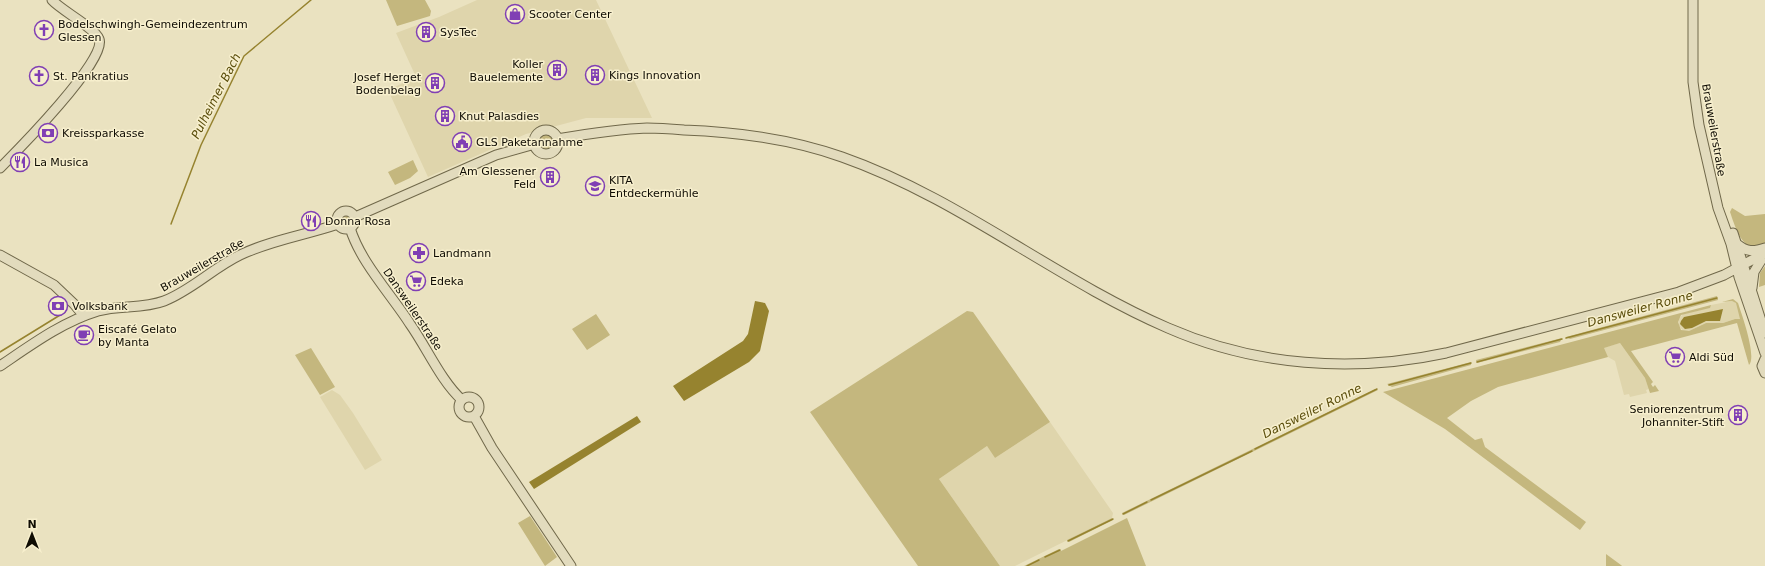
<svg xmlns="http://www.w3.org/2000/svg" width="1765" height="566" viewBox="0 0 1765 566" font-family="'DejaVu Sans',sans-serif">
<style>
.built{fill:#dfd5ac}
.green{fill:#c4b77e}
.water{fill:#96832f}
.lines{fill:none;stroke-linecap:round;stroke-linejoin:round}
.stream{stroke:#96832f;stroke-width:1.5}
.secondary-casing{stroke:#70684a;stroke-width:11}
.secondary{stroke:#e2dbbd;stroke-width:9}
.labels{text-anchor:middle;stroke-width:3;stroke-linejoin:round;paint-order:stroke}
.poi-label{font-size:11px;fill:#0f0c03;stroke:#f7efcd;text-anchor:start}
.street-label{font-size:11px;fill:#0f0c03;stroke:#f7efcd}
.water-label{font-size:12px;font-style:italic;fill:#5a4d0b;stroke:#f7efcd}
</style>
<rect width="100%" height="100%" fill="#eae2c0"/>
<path class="built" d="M477 0H596L652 118H586L526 134 428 177 388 90 416 77 396 33 439 17Z
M1732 301 1737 303 1741 319H1735L1723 323H1706L1689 331H1683L1679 326 1678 320 1683 314 1709 308 1711 305Z
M1620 343 1645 378 1649 389 1646 390 1647 393 1630 397 1629 394 1624 395 1615 361 1608 357 1603 348Z
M332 390 340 395 353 413 382 460 365 470 320 397Z
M1050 422 1113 513 1112 518 1015 566H1000L939 479 987 446 995 458Z"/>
<path class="green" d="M386 0H425L431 11 430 16 397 26Z
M537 142a9 9 0 1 1 18 0a9 9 0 1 1-18 0Z
M413 160 418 171 410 178 395 185 388 172Z
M1732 208 1745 216 1765 214V245C1743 257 1735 226 1730 212Z
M341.5 219a4.5 4.5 0 1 1 9 0a4.5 4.5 0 1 1-9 0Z
M1765 266V285L1759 287 1760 273Z
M1717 296 1718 300 1570 339 1566 337Z
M1733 299 1738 303C1742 315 1757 357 1749 365L1737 323 1631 351 1653 382 1651 384 1653 387 1655 385 1659 391 1650 393 1645 378 1620 343 1604 348 1608 357 1498 387 1471 401 1447 418 1475 440 1482 438 1485 447 1586 522 1580 530 1445 429 1383 392 1711 305 1710 308 1681 315 1678 322 1681 330 1689 331 1706 323H1723L1735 319H1740L1736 303 1732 301 1722 302Z
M967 311 973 312 1050 422 995 458 987 446 939 479 1000 566H918L810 412Z
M596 314 610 335 587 350 572 329Z
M1562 338 1560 342 1477 363 1476 360Z
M311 348 335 387 320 395 295 355Z
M1471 362V365L1392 387 1387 384Z
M1375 389 1378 390 1124 515 1122 513Z
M530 516 557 557 545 566 518 523Z
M1112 518 1113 520 1069 542 1067 540Z
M1127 518 1146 566H1024L1059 549 1061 551Z
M1606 554 1621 565 1622 566H1606Z"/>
<path class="water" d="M755 301 765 303 769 311 760 351 749 362 684 401 673 386 743 341 748 334Z
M1723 309 1720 321H1706L1692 328 1685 329 1680 324 1681 321 1684 317Z
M637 416 641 422 534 489 529 482Z"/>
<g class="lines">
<path class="stream" d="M171 224 201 145 244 56 311 0
M1566 338 1717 298
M0 352 65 312
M1477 362 1562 339
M1389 385 1471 363
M1255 449 1377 389
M1151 500 1252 451
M1123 514 1147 502
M1068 541 1113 519
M1045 557 1060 550
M1027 566 1039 560"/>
<defs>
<path id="secondary" d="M1693 0V82L1699 125 1718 208 1731 244 1739 277 1765 353
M534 142a12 12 0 1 1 24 0a12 12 0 1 1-24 0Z
M557 139C587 134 617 129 647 128 659 128 672 129 684 130 738 132 792 139 842 157 959 198 1055 279 1168 328 1255 366 1353 373 1446 353L1679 292 1724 275 1765 253
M0 168C17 151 108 59 99 39 94 27 62 11 52 0
M337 220a9 9 0 1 1 18 0a9 9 0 1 1-18 0Z
M355 217 496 155 535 144
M350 228C361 263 390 293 410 324 427 348 441 381 462 400
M1733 233 1765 333
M1737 244C1747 252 1753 252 1765 248
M0 255 54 285 74 304 84 316
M1752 288 1754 272 1765 254
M1765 359 1762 366 1765 373
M0 366C31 345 62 322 98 311 119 305 143 309 164 301 192 290 213 268 240 255 271 240 306 235 338 224
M459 407a10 10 0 1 1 20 0a10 10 0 1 1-20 0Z
M474 416 492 448 571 566"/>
</defs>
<use href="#secondary" class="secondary-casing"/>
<use href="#secondary" class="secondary"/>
</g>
<defs>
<symbol id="shop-ring" viewBox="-11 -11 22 22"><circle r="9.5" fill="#f7efcd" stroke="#803fb4" stroke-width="1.5"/><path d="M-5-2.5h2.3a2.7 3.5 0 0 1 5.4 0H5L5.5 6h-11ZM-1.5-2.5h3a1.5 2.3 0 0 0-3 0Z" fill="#803fb4"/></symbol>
<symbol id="church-ring" viewBox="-11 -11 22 22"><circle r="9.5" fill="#f7efcd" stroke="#803fb4" stroke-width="1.5"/><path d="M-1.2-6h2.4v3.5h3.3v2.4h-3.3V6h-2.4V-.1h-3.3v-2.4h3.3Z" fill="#803fb4"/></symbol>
<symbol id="building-ring" viewBox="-11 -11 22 22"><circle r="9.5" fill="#f7efcd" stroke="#803fb4" stroke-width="1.5"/><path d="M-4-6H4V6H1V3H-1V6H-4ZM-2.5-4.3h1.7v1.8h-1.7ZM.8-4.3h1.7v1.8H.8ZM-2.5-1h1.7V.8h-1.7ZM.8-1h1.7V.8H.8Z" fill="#803fb4"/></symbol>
<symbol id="bank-ring" viewBox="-11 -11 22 22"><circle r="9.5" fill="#f7efcd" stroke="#803fb4" stroke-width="1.5"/><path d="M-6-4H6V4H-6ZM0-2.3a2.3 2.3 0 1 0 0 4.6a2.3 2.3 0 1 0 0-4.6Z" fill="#803fb4"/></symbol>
<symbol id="civic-ring" viewBox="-11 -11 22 22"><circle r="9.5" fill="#f7efcd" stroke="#803fb4" stroke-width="1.5"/><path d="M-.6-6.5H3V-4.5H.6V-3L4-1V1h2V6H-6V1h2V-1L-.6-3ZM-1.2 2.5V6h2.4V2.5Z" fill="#803fb4"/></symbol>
<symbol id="restaurant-ring" viewBox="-11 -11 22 22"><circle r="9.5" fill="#f7efcd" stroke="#803fb4" stroke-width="1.5"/><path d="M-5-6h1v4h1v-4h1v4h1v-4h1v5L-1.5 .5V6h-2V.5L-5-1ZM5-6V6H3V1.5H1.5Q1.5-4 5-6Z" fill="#803fb4"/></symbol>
<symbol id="school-ring" viewBox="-11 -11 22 22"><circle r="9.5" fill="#f7efcd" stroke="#803fb4" stroke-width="1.5"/><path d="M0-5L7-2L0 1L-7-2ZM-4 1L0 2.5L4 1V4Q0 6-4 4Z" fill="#803fb4"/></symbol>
<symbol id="pharmacy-ring" viewBox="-11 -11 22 22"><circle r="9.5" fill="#f7efcd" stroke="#803fb4" stroke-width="1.5"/><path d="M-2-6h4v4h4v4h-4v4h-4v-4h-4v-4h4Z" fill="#803fb4"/></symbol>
<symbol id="supermarket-ring" viewBox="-11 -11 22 22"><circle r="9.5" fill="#f7efcd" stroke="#803fb4" stroke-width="1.5"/><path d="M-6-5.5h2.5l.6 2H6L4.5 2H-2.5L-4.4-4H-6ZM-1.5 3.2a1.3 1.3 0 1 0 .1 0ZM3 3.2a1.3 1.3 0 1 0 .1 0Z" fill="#803fb4"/></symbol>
<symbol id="cafe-ring" viewBox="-11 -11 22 22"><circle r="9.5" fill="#f7efcd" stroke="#803fb4" stroke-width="1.5"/><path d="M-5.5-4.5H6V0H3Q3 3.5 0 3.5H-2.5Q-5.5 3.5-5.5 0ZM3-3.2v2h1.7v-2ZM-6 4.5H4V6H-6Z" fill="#803fb4"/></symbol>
</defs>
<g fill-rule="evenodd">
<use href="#shop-ring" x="504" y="3" width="22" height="22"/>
<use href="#church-ring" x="33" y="19" width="22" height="22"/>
<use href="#building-ring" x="415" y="21" width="22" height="22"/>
<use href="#building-ring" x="546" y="59" width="22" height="22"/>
<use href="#building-ring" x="584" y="64" width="22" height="22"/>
<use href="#church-ring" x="28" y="65" width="22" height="22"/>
<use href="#building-ring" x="424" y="72" width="22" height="22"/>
<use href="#building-ring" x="434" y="105" width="22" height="22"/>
<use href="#bank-ring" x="37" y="122" width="22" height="22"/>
<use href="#civic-ring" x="451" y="131" width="22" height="22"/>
<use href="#restaurant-ring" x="9" y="151" width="22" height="22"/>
<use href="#building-ring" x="539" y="166" width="22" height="22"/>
<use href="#school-ring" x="584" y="175" width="22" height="22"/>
<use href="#restaurant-ring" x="300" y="210" width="22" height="22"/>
<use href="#pharmacy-ring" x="408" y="242" width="22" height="22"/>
<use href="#supermarket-ring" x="405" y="270" width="22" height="22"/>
<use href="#bank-ring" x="47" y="295" width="22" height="22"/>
<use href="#cafe-ring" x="73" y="324" width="22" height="22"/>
<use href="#supermarket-ring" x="1664" y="346" width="22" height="22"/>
<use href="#building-ring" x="1727" y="404" width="22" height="22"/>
</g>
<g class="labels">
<g class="poi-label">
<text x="529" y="18">Scooter Center</text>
<text x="58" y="28">Bodelschwingh-Gemeindezentrum<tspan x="58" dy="13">Glessen</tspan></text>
<text x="440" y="36">SysTec</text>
<text x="543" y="68" text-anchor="end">Koller<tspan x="543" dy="13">Bauelemente</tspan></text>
<text x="609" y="79">Kings Innovation</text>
<text x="53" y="80">St. Pankratius</text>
<text x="421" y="81" text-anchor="end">Josef Herget<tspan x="421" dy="13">Bodenbelag</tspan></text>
<text x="459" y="120">Knut Palasdies</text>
<text x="62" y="137">Kreissparkasse</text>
<text x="476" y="146">GLS Paketannahme</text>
<text x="34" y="166">La Musica</text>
<text x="536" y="175" text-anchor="end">Am Glessener<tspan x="536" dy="13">Feld</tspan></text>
<text x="609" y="184">KITA<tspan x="609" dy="13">Entdeckermühle</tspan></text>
<text x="325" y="225">Donna Rosa</text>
<text x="433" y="257">Landmann</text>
<text x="430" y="285">Edeka</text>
<text x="72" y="310">Volksbank</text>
<text x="98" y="333">Eiscafé Gelato<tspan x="98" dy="13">by Manta</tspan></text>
<text x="1689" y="361">Aldi Süd</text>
<text x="1724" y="413" text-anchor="end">Seniorenzentrum<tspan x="1724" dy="13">Johanniter-Stift</tspan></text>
</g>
<g class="street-label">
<text transform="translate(1714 130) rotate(80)" y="4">Brauweilerstraße</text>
<text transform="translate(202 265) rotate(-30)" y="4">Brauweilerstraße</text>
<text transform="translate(413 309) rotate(56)" y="4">Dansweilerstraße</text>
</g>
<g class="water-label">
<text transform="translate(216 96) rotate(-63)" y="4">Pulheimer Bach</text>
<text transform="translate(1640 309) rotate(-15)" y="4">Dansweiler Ronne</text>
<text transform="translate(1312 411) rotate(-26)" y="4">Dansweiler Ronne</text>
</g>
</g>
<g transform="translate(32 534)" stroke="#f7efcd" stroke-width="3" paint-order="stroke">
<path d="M0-3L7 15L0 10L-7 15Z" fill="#0f0c03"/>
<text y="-6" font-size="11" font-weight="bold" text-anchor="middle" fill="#0f0c03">N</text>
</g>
</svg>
